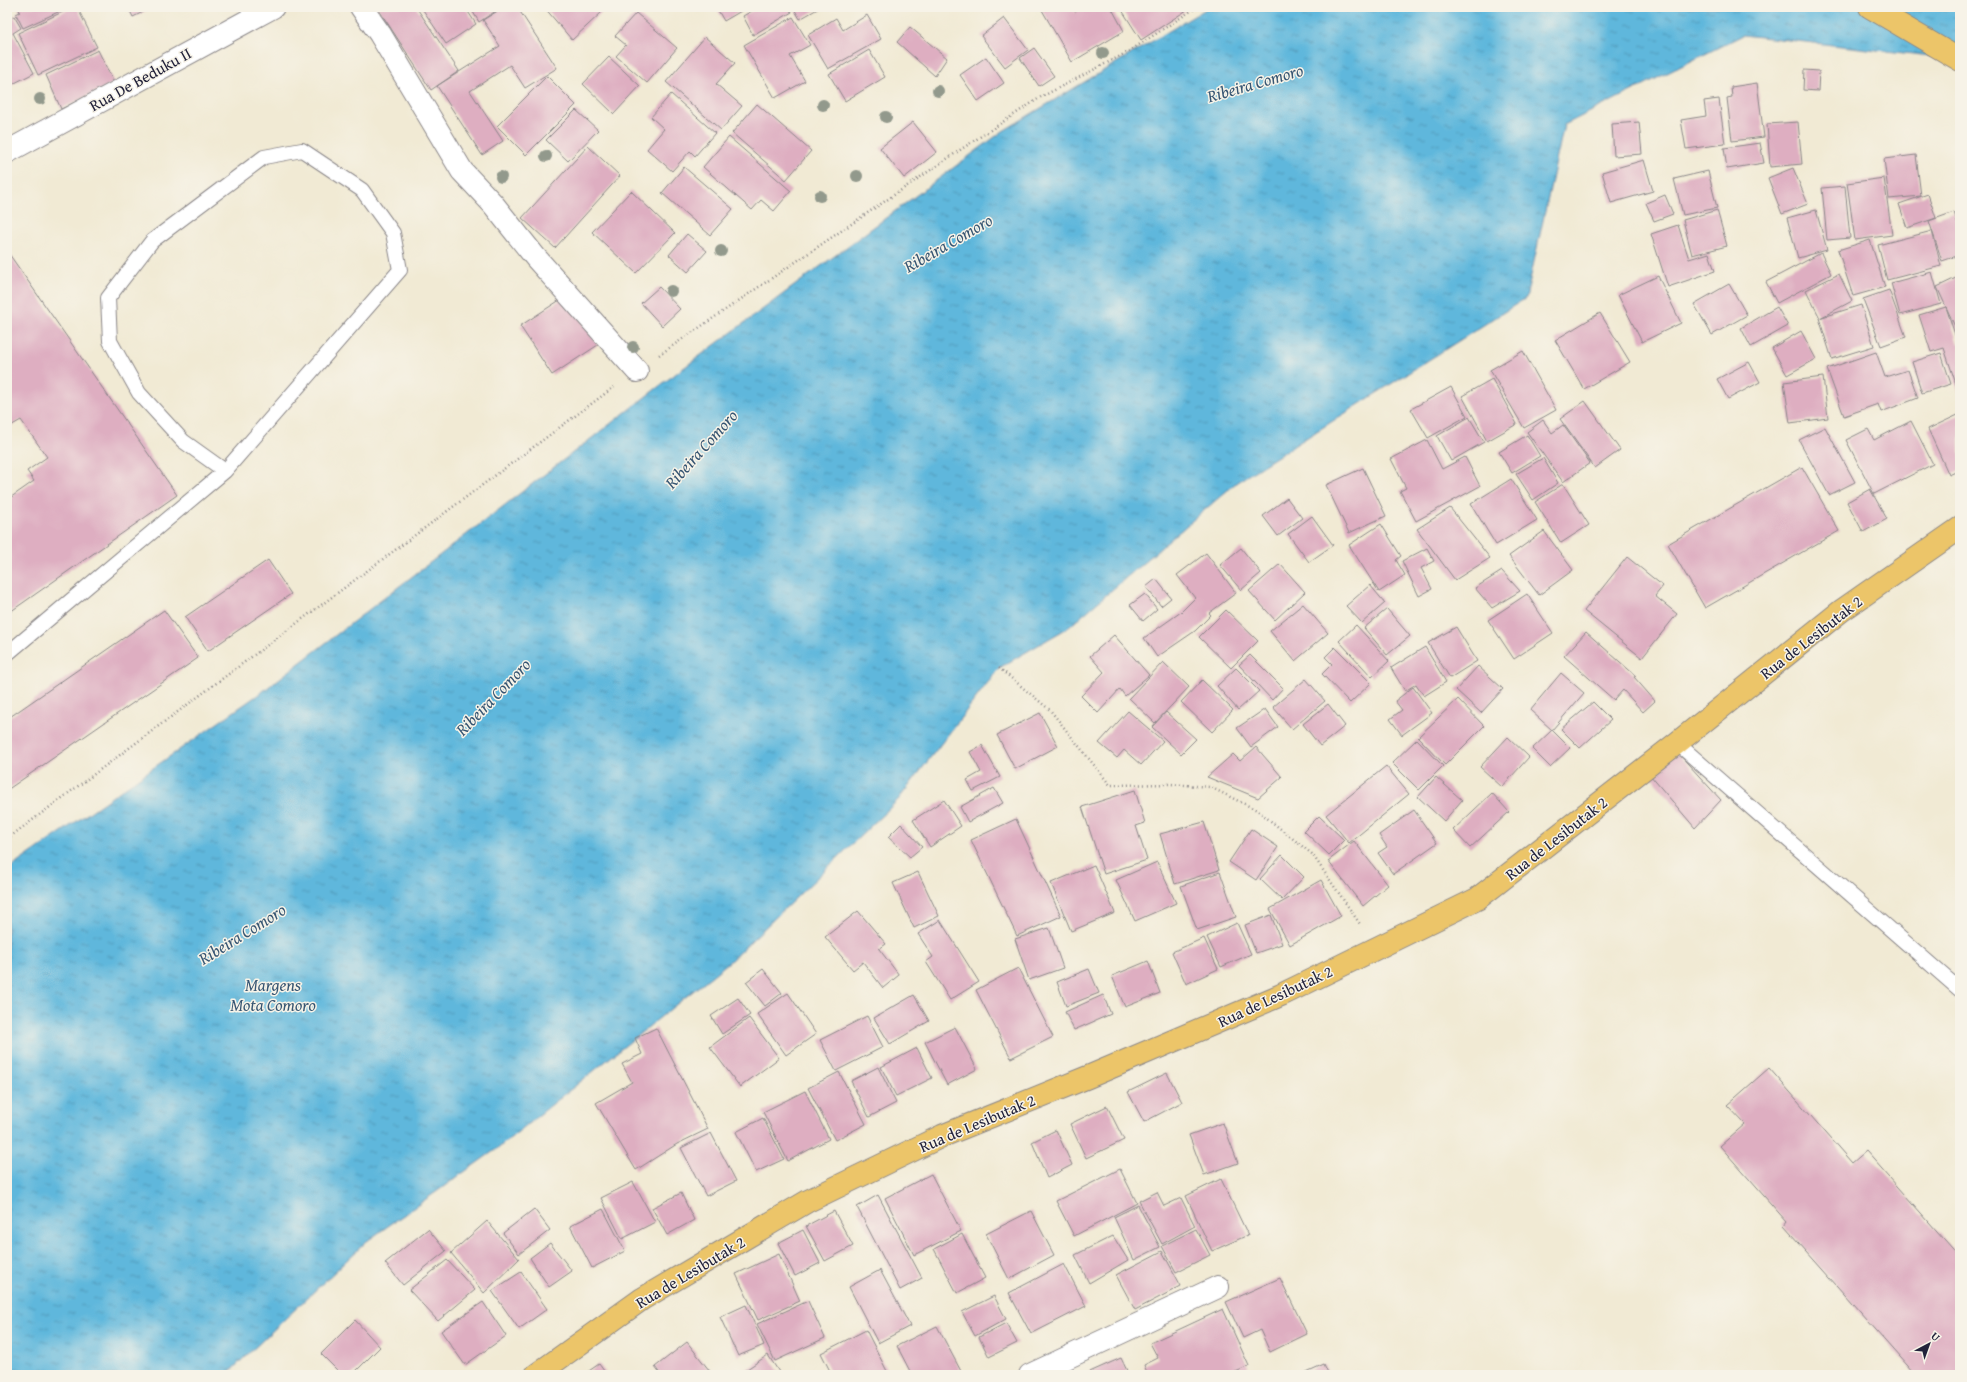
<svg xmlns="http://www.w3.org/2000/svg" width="1967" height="1382" viewBox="0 0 1967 1382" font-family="'Gentium Book Plus',serif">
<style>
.water{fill:url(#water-ripples);stroke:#406c8c}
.building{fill:#deaec1}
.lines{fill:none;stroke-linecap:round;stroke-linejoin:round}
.lane-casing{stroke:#8a8688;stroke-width:16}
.street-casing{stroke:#8a8688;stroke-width:24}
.primary-casing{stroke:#8a8688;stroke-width:24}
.path{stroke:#8a8688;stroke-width:2.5;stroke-dasharray:1 3;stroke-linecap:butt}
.lane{stroke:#fff;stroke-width:14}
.street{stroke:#fff;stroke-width:22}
.primary{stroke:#ecc569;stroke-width:22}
.tree{fill:#92998c}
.labels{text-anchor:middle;stroke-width:3;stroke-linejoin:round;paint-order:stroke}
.street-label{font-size:16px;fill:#22223b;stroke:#f7f3e8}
.water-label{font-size:17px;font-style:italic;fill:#375673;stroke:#f7f3e8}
</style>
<defs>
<pattern id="water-ripples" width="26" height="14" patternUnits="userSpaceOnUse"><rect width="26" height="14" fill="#5fb7dc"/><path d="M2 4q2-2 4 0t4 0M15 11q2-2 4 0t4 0" fill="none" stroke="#4e94b4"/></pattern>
</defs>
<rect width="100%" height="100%" fill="#f7f3e8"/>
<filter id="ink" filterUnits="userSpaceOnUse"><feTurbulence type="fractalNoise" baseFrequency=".025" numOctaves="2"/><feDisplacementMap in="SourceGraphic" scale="8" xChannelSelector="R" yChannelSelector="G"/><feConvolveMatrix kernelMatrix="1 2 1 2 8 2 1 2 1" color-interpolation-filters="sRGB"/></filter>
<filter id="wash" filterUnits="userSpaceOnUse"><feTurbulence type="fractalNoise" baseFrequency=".012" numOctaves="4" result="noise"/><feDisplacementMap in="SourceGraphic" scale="16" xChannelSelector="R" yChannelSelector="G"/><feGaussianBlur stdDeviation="0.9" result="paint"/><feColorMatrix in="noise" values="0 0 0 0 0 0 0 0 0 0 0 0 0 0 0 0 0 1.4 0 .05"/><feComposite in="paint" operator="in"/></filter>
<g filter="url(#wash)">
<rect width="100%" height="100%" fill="#f1ead4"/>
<path class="water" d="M1209 7H1960V45L1949 58 1743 35 1564 125 1526 298 1237 482 1069 627 999 668 898 800 729 962 498 1148 367 1241 226 1375H7V870L262 692 666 381 1003 131Z"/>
<g id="blocks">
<path class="building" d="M18 7H69L23 28 16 14 20 12Z
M73 7H77L97 47 38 75 18 33Z
M128 7H153L133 17Z
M377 7H416L459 71 431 90Z
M421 7H465L476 24 446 44Z
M470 7H502L479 22Z
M504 7H517L557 68 525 88 510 65 470 91 503 141 482 155 437 86 500 46 483 20Z
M544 7H597L602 12 572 40Z
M716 7H748L724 21Z
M759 7H789L792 12 753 35 743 16Z
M793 7H821L800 19Z
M1048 7H1072L1075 12 1083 7H1111L1124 31 1072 62 1042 10Z
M1120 7H1185L1187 10 1141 40Z
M636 13 677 48 647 83 616 56 626 45 615 36Z
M867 15 881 39 828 69 808 35 836 18 843 30Z
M14 16 21 28 13 33 34 73 7 87V19Z
M793 17 810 45 790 56 805 81 775 98 744 45Z
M1004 18 1028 50 1005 67 981 36Z
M910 27 947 58 935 76 897 42Z
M705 37 735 63 716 84 742 106 721 130 666 82Z
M1034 48 1054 76 1039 86 1020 58Z
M98 50 114 83 61 109 46 75Z
M869 50 885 77 845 101 829 74Z
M609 57 640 86 614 114 583 84Z
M986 57 1004 83 978 101 960 75Z
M1804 70 1819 71 1818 91 1803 90Z
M547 76 576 105 526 155 497 126Z
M1757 83 1764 137 1732 141 1727 98 1732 97 1731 87Z
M671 94 715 133 695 156 690 151 672 171 647 149 664 129 651 117Z
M1719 99 1725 144 1686 149 1681 120 1706 116 1704 101Z
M757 104 811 151 786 180 732 133Z
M576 110 598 130 568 161 546 140Z
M913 122 937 152 904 178 880 148Z
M1639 122 1642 154 1614 156 1612 124Z
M1798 122 1802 164 1770 167 1767 124Z
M729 137 791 191 774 211 761 200 752 210 703 167Z
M1760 143 1764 163 1727 169 1724 148Z
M588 146 620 176 555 248 522 218Z
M1916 155 1921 196 1889 199 1884 159Z
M1644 160 1653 191 1611 203 1602 172Z
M684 167 733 209 710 235 662 193Z
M1793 168 1808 204 1782 214 1768 178Z
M1708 171 1717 208 1683 215 1674 179Z
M1884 178 1892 235 1855 240 1847 183Z
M1845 186 1850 238 1827 240 1822 188Z
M631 191 675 233 636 273 592 232Z
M1928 194 1936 218 1907 228 1899 204Z
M1665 195 1673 214 1654 221 1646 203Z
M1717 210 1727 246 1692 255 1683 220Z
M1816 210 1827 250 1798 258 1787 218Z
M1954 212 1960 230V255L1942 261 1929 221Z
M1678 225 1689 259 1709 253 1715 271 1668 287 1651 234Z
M1932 231 1941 266 1887 280 1878 245Z
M687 234 707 251 688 272 669 255Z
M1870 240 1885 287 1853 296 1838 250Z
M7 251 177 495 7 614V500L34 481 27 471 47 457 21 420 7 428Z
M1821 253 1831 274 1777 303 1766 282Z
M1932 272 1941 304 1900 315 1891 283Z
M1839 274 1852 301 1820 318 1806 290Z
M1658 276 1681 323 1642 342 1618 295Z
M1960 276V329L1957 331 1937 287Z
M1729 284 1747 315 1712 335 1694 304Z
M659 287 680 309 662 326 641 303Z
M1889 290 1906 337 1881 346 1863 299Z
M566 296 598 345 552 375 520 326Z
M1861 305 1874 346 1832 359 1819 318Z
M1777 307 1788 326 1751 347 1741 328Z
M1946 307 1958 344 1960 343V396L1944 348 1931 352 1919 315Z
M1600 313 1630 362 1584 389 1555 340Z
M1801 331 1816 359 1787 375 1772 348Z
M1523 351 1556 410 1524 428 1490 370Z
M1876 352 1885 377 1908 370 1918 398 1881 412 1878 404 1844 416 1827 369Z
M1941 353 1951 384 1922 393 1912 362Z
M1749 362 1760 382 1728 399 1717 379Z
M1823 377 1828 418 1790 423 1784 382Z
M1492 379 1517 424 1487 441 1462 396Z
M1451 387 1467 416 1428 438 1411 409Z
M1585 401 1620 450 1595 468 1560 419Z
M1960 414V470L1949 475 1928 429Z
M1469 417 1484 442 1451 461 1437 436Z
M1543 420 1552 433 1563 425 1590 463 1563 482 1527 432Z
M1911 421 1933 464 1874 494 1846 440 1868 429 1874 440Z
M1825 427 1855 482 1829 495 1799 440Z
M1527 435 1540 456 1512 473 1499 452Z
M1427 440 1442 469 1465 457 1480 486 1416 521 1400 491 1406 488 1391 459Z
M1543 458 1558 483 1533 500 1516 474Z
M1802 467 1839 531 1705 608 1668 544Z
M1363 468 1386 516 1349 533 1326 485Z
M1511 479 1537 520 1496 545 1471 504Z
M1563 484 1589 525 1561 543 1535 502Z
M1870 489 1887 519 1863 532 1847 502Z
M1287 498 1302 518 1278 536 1263 516Z
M1450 508 1490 558 1455 580 1417 529Z
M1312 516 1333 545 1309 562 1288 534Z
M1381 524 1401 556 1396 560 1405 575 1379 592 1349 545Z
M1544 531 1573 570 1539 595 1509 556Z
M1241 548 1261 573 1241 590 1220 565Z
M1427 548 1434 561 1421 568 1432 589 1419 596 1402 561Z
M1206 553 1236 593 1209 613 1211 615 1195 631 1157 657 1144 638 1181 612 1195 598 1177 575Z
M1627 557 1663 586 1655 596 1677 614 1642 658 1584 611Z
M268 560 291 594 208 651 185 617Z
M1280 564 1305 592 1275 620 1249 591Z
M1502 571 1520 591 1492 608 1475 588Z
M1156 579 1171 598 1161 606 1146 587Z
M1370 585 1385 603 1362 623 1346 606Z
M1145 594 1157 609 1143 621 1130 605Z
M1527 594 1553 633 1514 659 1488 620Z
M1303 604 1328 633 1295 661 1270 631Z
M1387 609 1410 636 1387 655 1364 628Z
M164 610 198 658 7 790V719Z
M1226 610 1258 641 1231 668 1199 637Z
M1356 625 1389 661 1372 677 1339 641Z
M1456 627 1477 661 1450 678 1428 643Z
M1586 632 1636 676 1634 677 1655 701 1643 712 1623 690 1614 700 1564 656Z
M1114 635 1149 675 1125 696 1120 689 1098 713 1081 696 1104 672 1090 656Z
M1335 647 1371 683 1350 703 1322 674 1332 664 1325 657Z
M1425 647 1446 682 1424 696 1416 684 1405 691 1391 668Z
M1250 655 1283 688 1272 700 1239 665Z
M1163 662 1189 687 1155 723 1129 698Z
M1478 666 1503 689 1481 713 1456 690Z
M1236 668 1259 691 1238 710 1217 686Z
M1561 673 1584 693 1552 730 1530 710Z
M1306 679 1325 701 1292 729 1273 707Z
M1202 680 1233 710 1212 732 1181 702Z
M1413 687 1432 713 1402 735 1390 719 1402 710 1395 701Z
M1458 699 1484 726 1445 765 1418 737Z
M1593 702 1611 720 1580 748 1561 729Z
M1328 704 1345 726 1320 746 1303 724Z
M1265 709 1278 727 1251 747 1237 728Z
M1128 711 1163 741 1141 765 1124 750 1117 758 1099 743Z
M1166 712 1196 739 1181 754 1152 727Z
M1040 713 1058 746 1015 769 997 735Z
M1552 730 1570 748 1550 767 1532 749Z
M1508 737 1529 757 1502 787 1480 767Z
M1417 739 1443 766 1419 790 1392 763Z
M982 745 1000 777 973 791 967 780 981 772 970 752Z
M1256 747 1282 777 1258 798 1207 777 1233 754 1240 761Z
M1677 752 1721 800 1695 828 1650 775Z
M1386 766 1409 794 1349 843 1326 815Z
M1436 777 1462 800 1444 821 1418 797Z
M994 788 1003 803 968 822 960 807Z
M1135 790 1145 823 1136 826 1147 860 1104 874 1082 807Z
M1492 793 1509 812 1470 848 1453 830Z
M944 800 961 826 930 847 913 820Z
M1414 810 1437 843 1393 874 1378 853 1387 847 1379 835Z
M1319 816 1344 840 1329 855 1304 831Z
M1016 819 1061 916 1017 936 971 840Z
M1204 822 1219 870 1175 884 1160 834Z
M901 824 922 847 910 857 888 837Z
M1251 829 1278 847 1256 880 1229 862Z
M1354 841 1388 885 1363 906 1328 861Z
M1282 855 1304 877 1282 900 1260 879Z
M1157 862 1176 903 1135 921 1116 880Z
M1094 865 1115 913 1071 931 1051 883Z
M918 872 939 916 914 928 893 883Z
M1220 872 1236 917 1197 930 1181 886Z
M1321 880 1341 916 1290 945 1270 909Z
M858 911 886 944 879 949 899 975 883 988 863 962 853 970 825 937Z
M1271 915 1282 944 1256 953 1245 925Z
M940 920 979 982 950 1000 926 962 933 957 918 934Z
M1237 923 1251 954 1221 967 1207 937Z
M1049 928 1063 968 1029 980 1015 939Z
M1204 938 1218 969 1186 984 1172 952Z
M1148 961 1160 993 1125 1007 1112 976Z
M1018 968 1053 1037 1011 1058 976 990Z
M763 969 782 993 765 1006 746 982Z
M1089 969 1099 993 1066 1006 1057 982Z
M788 993 816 1034 786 1055 757 1014Z
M914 995 929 1021 890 1044 874 1018Z
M1103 995 1111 1014 1074 1030 1065 1012Z
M738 998 750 1015 722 1034 711 1016Z
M867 1016 883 1047 836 1071 820 1040Z
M749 1018 779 1058 740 1087 710 1047Z
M955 1027 977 1069 947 1085 925 1042Z
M656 1028 708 1129 677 1144 636 1170 596 1103 632 1082 622 1064 642 1054 635 1038Z
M917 1048 932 1078 896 1096 881 1067Z
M878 1067 896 1103 869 1117 851 1081Z
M1769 1068 1852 1163 1866 1151 1960 1257V1375H1916L1783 1225 1786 1221 1720 1146 1745 1124 1727 1105Z
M839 1072 866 1124 835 1140 808 1088Z
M1167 1073 1182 1102 1144 1122 1128 1092Z
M805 1091 829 1139 788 1161 763 1112Z
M1107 1106 1124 1140 1086 1158 1070 1124Z
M763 1118 784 1159 756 1172 736 1132Z
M1223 1123 1238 1163 1204 1175 1189 1135Z
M1056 1130 1072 1165 1047 1178 1032 1142Z
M711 1133 736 1181 706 1196 681 1148Z
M1120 1169 1137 1203 1074 1236 1056 1201Z
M931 1174 961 1231 914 1255 885 1198Z
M1221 1179 1248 1235 1212 1251 1186 1196Z
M633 1182 655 1222 622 1239 601 1198Z
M1157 1192 1164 1206 1181 1198 1195 1226 1162 1244 1139 1201Z
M681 1193 694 1220 667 1235 652 1208Z
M878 1195 922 1278 900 1290 857 1207Z
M1138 1205 1160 1247 1134 1260 1114 1217Z
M534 1209 550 1230 519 1254 503 1233Z
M603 1209 625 1251 592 1268 570 1226Z
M834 1211 853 1246 825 1261 806 1226Z
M1031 1211 1054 1255 1009 1279 986 1234Z
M487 1221 519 1259 484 1293 451 1253Z
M428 1229 446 1251 403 1285 385 1263Z
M1196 1229 1210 1255 1176 1272 1162 1246Z
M803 1230 820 1263 795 1276 778 1243Z
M962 1234 985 1278 957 1293 934 1249Z
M1113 1236 1128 1260 1089 1283 1075 1255Z
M550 1243 572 1271 549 1287 530 1258Z
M1162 1251 1181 1286 1135 1310 1116 1275Z
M779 1254 800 1301 758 1320 736 1274Z
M447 1260 475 1290 438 1321 409 1290Z
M1064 1264 1086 1306 1031 1334 1009 1293Z
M880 1270 910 1326 878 1343 849 1287Z
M521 1272 547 1309 519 1329 492 1291Z
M1280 1278 1307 1334 1270 1352 1260 1330 1243 1338 1226 1302Z
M994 1296 1006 1319 975 1336 962 1312Z
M808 1301 825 1338 775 1361 757 1324Z
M483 1302 506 1336 465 1365 441 1331Z
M746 1305 764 1345 738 1356 720 1317Z
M1223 1309 1249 1366 1229 1375H1148L1144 1365 1158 1358 1150 1343Z
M355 1320 380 1347 352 1375H342L321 1354Z
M1006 1323 1017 1343 989 1357 979 1337Z
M937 1326 963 1375H912L897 1346Z
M866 1330 889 1375H832L821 1353Z
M687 1342 713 1375H661L655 1367Z
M768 1355 781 1375H742L741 1373Z
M1121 1358 1129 1375H1083Z
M599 1364 607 1375H583Z
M1324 1364 1329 1375H1300Z"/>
</g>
</g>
<g filter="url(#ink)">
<use href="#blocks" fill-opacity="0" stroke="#8a8688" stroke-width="1"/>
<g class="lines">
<defs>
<path id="lane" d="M7 654 225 471 400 270 393 233 362 190 302 150 264 157 152 241 108 298 110 341 139 393 183 441 225 471
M1677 743 1960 990"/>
<path id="street" d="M361 7 380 34 462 171 493 204 536 258 637 371
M7 152 273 7
M1030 1375 1218 1287"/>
<path id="primary" d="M1870 7 1960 60
M536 1375 642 1299 808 1201 942 1136 1088 1077 1281 995 1477 899 1677 743 1841 611 1960 528"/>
</defs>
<use href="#lane" class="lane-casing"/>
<use href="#street" class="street-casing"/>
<use href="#primary" class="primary-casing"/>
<path class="path" d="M659 355 963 148 1041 97 1128 52 1197 7
M999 668 1050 710 1110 785 1171 784 1210 787 1257 810 1312 854 1360 924
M7 839 614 387"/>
<use href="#lane" class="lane"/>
<use href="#street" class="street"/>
<use href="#primary" class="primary"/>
</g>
<g class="tree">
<circle cx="1103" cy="53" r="6"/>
<circle cx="938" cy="91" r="6"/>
<circle cx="40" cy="99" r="6"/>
<circle cx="823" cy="105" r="6"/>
<circle cx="886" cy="117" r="6"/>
<circle cx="546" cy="156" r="6"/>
<circle cx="857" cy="176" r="6"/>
<circle cx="501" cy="177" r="6"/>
<circle cx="820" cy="196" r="6"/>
<circle cx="721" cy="251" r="6"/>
<circle cx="671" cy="291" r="6"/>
<circle cx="633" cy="347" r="6"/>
</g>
</g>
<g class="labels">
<g class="street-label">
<text transform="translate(140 79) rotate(-29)" y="6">Rua De Beduku II</text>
<text transform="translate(1811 637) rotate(-38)" y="6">Rua de Lesibutak 2</text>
<text transform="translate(1556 838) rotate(-38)" y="6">Rua de Lesibutak 2</text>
<text transform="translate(1275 996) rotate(-25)" y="6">Rua de Lesibutak 2</text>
<text transform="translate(977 1123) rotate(-23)" y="6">Rua de Lesibutak 2</text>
<text transform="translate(690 1272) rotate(-31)" y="6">Rua de Lesibutak 2</text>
</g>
<g class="water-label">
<text transform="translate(1255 83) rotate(-16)" y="6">Ribeira Comoro</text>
<text transform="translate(948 243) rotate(-30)" y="6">Ribeira Comoro</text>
<text transform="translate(701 449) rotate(-48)" y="6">Ribeira Comoro</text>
<text transform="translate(493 697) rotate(-46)" y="6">Ribeira Comoro</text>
<text transform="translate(242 934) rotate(-32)" y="6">Ribeira Comoro</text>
<text x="273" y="991">Margens<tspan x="273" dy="20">Mota Comoro</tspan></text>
</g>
</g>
<rect width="1967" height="1382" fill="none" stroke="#f7f3e8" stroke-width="24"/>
<g transform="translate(1929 1344) rotate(41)" stroke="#f7f3e8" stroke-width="3" paint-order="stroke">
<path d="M0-3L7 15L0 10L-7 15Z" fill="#22223b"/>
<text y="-6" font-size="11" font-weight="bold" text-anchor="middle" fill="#22223b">U</text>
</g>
</svg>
